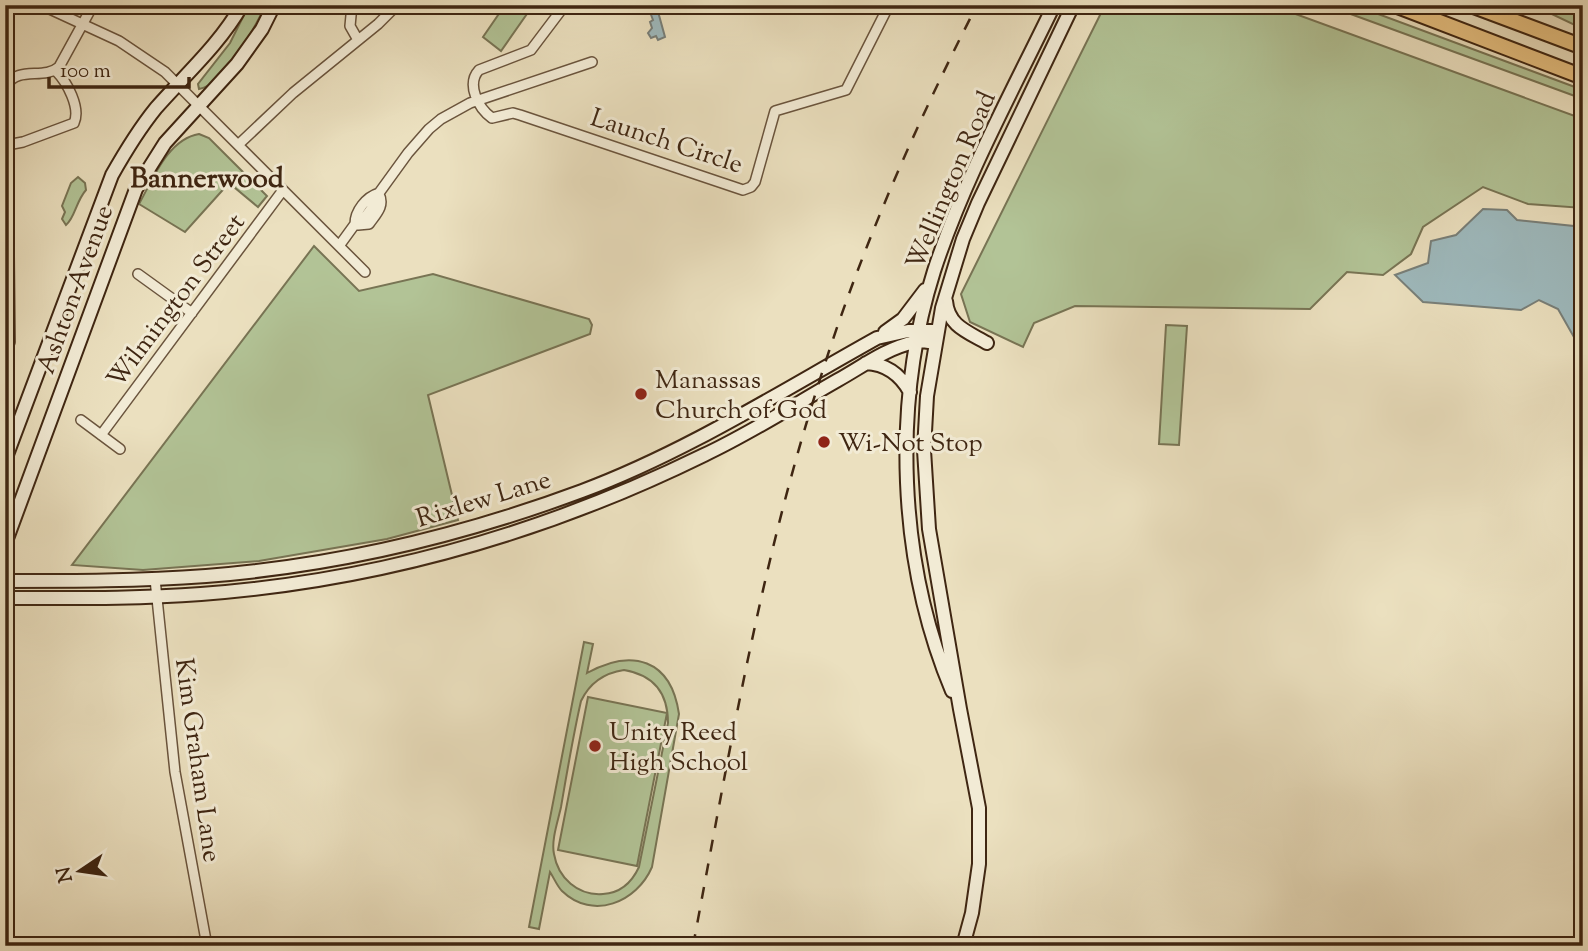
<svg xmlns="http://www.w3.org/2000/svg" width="1588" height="951" viewBox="0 0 1588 951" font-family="'Sorts Mill Goudy',serif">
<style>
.green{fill:#b2c396;stroke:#787454;stroke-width:2;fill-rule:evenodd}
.water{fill:#9ebabe;stroke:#787f79;stroke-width:2}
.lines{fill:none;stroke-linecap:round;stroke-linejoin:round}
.street-casing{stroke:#6a543d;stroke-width:12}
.secondary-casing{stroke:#3f2612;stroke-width:16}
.primary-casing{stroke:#3f2612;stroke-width:18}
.street{stroke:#f2ebd5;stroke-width:9}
.secondary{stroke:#f2ebd5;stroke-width:12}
.primary{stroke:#e6c080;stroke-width:14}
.rail{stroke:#3f2612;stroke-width:2.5;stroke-dasharray:12 12;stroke-linecap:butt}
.poi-dot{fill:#8f2418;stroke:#f2ebd5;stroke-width:2.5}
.labels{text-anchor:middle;stroke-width:6;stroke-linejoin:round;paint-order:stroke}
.street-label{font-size:26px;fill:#3f2612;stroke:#f2ebd5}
.poi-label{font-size:26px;fill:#3f2612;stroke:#f2ebd5;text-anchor:start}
.neighbourhood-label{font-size:28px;font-weight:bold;fill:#3f2612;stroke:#f2ebd5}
</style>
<rect width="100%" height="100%" fill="#ebe0bf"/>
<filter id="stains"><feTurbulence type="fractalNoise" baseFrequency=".00286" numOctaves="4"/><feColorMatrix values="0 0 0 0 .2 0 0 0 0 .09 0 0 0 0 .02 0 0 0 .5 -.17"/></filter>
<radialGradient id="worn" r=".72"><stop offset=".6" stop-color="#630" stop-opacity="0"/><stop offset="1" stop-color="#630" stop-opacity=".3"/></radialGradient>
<path class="green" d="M249 5H266C253 29 228 83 199 89L198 84 230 43Z
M505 5H521L529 11 501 51 483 37Z
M1105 5H1271L1583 119V208L1528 204 1483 187 1423 227 1411 254 1383 275 1347 272 1310 309 1075 306 1034 323 1023 347 970 322 961 294Z
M1326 5H1354L1583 90V99Z
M1533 5H1583V29Z
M199 134 209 138 267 196 258 207 229 183 185 232 139 204C153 179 168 139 199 134Z
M78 177 85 183 86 190C76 201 75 218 66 225L62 219 65 212 62 206 71 183Z
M314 246 359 291 433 274 589 319 592 325 590 334 428 395 458 520 387 539 259 561 143 570 72 565Z
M1166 325 1187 326 1179 445 1159 444Z
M584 642 593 644 587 673C632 648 671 659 679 714L652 867C637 902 593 921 562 891 557 886 554 878 550 872L539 929 529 927ZM624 670C654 675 668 693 668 723L639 867C632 882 621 893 603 894 578 896 558 878 554 854 551 840 558 821 561 807 567 772 573 736 581 701 590 682 604 673 624 670Z
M588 697 667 713 637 866 558 850Z"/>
<path class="water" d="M657 8 665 37 658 40 656 36 651 38 648 33 652 28 650 22 653 20 650 12Z
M1483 209 1507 210 1517 220 1583 227V338L1575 339 1558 309 1539 300 1521 310 1423 302 1395 275 1428 263 1431 241 1456 235Z"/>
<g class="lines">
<defs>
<path id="street" d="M41 5 119 41 165 72 365 272
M352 5 350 26 358 40
M565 5 531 50 479 70C466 84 478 108 492 118L513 113 520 115 743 190 751 187 755 182 775 111 846 90 889 5
M7 145 23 142 74 123C81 108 67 82 56 71
M238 145 293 93 378 24 397 5
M355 224C355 211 366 197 379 193
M358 225 369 224C376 214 385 206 379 194
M339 246 355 224 363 220 376 202 379 193 408 153 429 129 441 119 470 103 592 62
M138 274 192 313
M5 351 10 342 7 85C18 66 44 80 59 67L93 5
M81 420 120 449
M101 435 283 190
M155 579 175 772 207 946"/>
<path id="secondary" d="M946 301C948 326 968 332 987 343
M885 332 903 319 925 290
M866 363C886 364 900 374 910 392
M5 460 112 175C125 152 139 129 156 108 186 74 219 45 242 5
M5 544 136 189 165 143 237 64 262 29 274 5
M5 581C72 581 139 581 206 576 334 566 461 536 582 491 686 452 780 392 877 338L908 331H937
M5 598C71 598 136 599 201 594 377 581 547 532 704 455 751 433 794 405 838 380 863 366 885 349 914 342 921 340 928 342 935 343
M952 691C898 562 892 404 934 271 964 179 1012 92 1054 5
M963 946 972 913 979 864V808L960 709 929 529 924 450 927 396 942 308 963 239 978 203 1073 5"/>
<path id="primary" d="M1395 5 1583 77
M1471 5 1583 47"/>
</defs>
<use href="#street" class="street-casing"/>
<use href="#secondary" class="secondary-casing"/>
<use href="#primary" class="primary-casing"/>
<use href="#street" class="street"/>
<use href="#secondary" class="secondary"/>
<use href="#primary" class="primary"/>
<path class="rail" d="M693 946C728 760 759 573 816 392 857 258 913 130 977 5"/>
</g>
<g class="poi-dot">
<circle cx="641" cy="394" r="7"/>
<circle cx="824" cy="442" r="7"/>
<circle cx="595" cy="746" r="7"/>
</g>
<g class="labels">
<g class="street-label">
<text transform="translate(667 140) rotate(18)" y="9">Launch Circle</text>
<text transform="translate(950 180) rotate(-67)" y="9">Wellington Road</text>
<text transform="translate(74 289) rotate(-70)" y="9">Ashton Avenue</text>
<text transform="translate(175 300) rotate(-53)" y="9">Wilmington Street</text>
<text transform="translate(483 498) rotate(-17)" y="9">Rixlew Lane</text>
<text transform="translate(199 760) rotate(82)" y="9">Kim Graham Lane</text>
</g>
<g class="poi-label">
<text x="655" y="388">Manassas<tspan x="655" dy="30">Church of God</tspan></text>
<text x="838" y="451">Wi-Not Stop</text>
<text x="609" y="740">Unity Reed<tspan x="609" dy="30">High School</tspan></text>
</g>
<g class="neighbourhood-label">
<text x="207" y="187">Bannerwood</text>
</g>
</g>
<rect width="1588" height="951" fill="none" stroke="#ebe0bf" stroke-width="28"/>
<rect x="7" y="7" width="1574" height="937" fill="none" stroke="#3f2612" stroke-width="3.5"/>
<rect x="14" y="14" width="1560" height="923" fill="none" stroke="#3f2612" stroke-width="2"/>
<g transform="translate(80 871) rotate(257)" stroke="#f2ebd5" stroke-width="5" paint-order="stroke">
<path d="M0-5L12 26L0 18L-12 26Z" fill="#3f2612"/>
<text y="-10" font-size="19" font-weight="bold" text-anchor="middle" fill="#3f2612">N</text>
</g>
<path d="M49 77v10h140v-10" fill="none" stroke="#3f2612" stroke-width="3.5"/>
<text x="60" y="77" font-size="21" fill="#3f2612" stroke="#f2ebd5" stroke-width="5" paint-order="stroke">100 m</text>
<rect width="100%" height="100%" filter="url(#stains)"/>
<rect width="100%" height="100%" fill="url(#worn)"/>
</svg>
